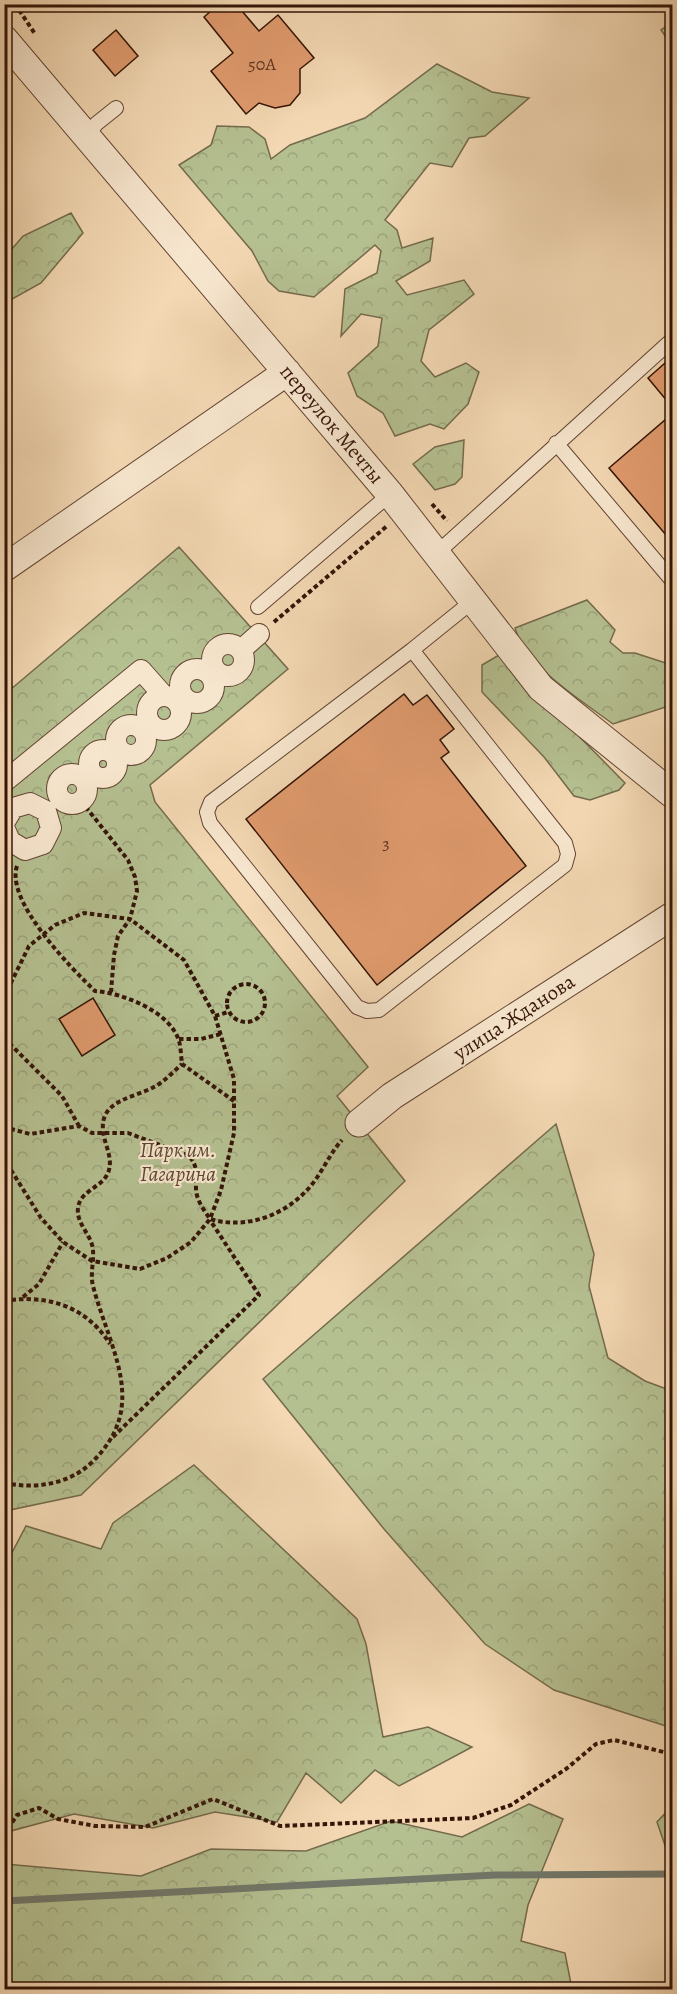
<svg xmlns="http://www.w3.org/2000/svg" width="677" height="1994" viewBox="0 0 677 1994" font-family="Alegreya,serif">
<style>
.forest{fill:url(#forest-crowns);stroke:#746a4c;stroke-width:1.5}
.pitch{fill:#b5c091;stroke:#746a4c;stroke-width:1.5}
.lines{fill:none;stroke-linecap:round;stroke-linejoin:round}
.stream{stroke:#72786b;stroke-width:7}
.building{fill:#e09b6e;stroke:#341408;stroke-width:1.5}
.service-casing{stroke:#644533;stroke-width:16}
.pedestrian-casing{stroke:#644533;stroke-width:22}
.minor-casing{stroke:#644533;stroke-width:29}
.path{stroke:#341408;stroke-width:4;stroke-dasharray:4.5 3;stroke-linecap:butt}
.service{stroke:#f7e6ce;stroke-width:14}
.pedestrian{stroke:#f7e6ce;stroke-width:20}
.minor{stroke:#f7e6ce;stroke-width:27}
.labels{text-anchor:middle;stroke-width:4.5;stroke-linejoin:round;paint-order:stroke}
.number-label{font-size:18px;fill:#5f3622}
.street-label{font-size:21px;fill:#341408;stroke:#f7e6ce}
.park-label{font-size:21px;font-style:italic;fill:#5b4831;stroke:#f7e6ce}
</style>
<defs>
<pattern id="forest-crowns" width="20" height="18" patternUnits="userSpaceOnUse" patternTransform="scale(1.5)"><rect width="20" height="18" fill="#b5c091"/><path d="M2 6a3 3 0 1 1 6 0M12 15a3 3 0 1 1 6 0" fill="none" stroke="#9ca47c"/></pattern>
</defs>
<rect width="100%" height="100%" fill="#f3d8b3"/>
<filter id="stains"><feTurbulence type="fractalNoise" baseFrequency=".00333" numOctaves="4"/><feColorMatrix values="0 0 0 0 .2 0 0 0 0 .09 0 0 0 0 .02 0 0 0 .5 -.17"/></filter>
<radialGradient id="worn" r=".72"><stop offset=".6" stop-color="#630" stop-opacity="0"/><stop offset="1" stop-color="#630" stop-opacity=".3"/></radialGradient>
<path class="forest" d="M437 64 492 92 529 98 485 136 469 138 452 167 430 163 385 220 397 230 402 248 433 238 430 261 396 281 407 295 464 280 474 294 429 330 421 361 435 377 466 363 479 372 468 404 444 429 430 424 395 436 383 413 357 396 348 373 378 346 382 318 361 314 341 336 345 289 377 273 381 251 375 245 314 297 279 291 268 281 252 251 179 165 211 145 217 126 249 127 265 139 271 159 290 145 365 118Z
M71 213 83 233 41 283 5 303V257L23 236Z
M464 440 462 477 455 484 435 490 413 464 435 447Z
M179 547 288 669 150 785 155 802 368 1067 337 1096 405 1181 81 1495 5 1511 4 695Z
M587 600 615 630 610 642 623 653H635L672 665V705L613 724C581 700 527 668 515 628Z
M499 655 625 783 619 790 590 800 574 796 544 757 482 692V665Z
M556 1124 594 1254 589 1286 608 1358 645 1381 672 1391V1728L554 1690 485 1644 384 1529 263 1379Z
M194 1465 357 1619 366 1644 383 1737 428 1727 472 1747 399 1786 375 1770 341 1803 306 1773 277 1822 215 1812 153 1828 74 1814 11 1831 5 1844V1566L26 1526 101 1549 113 1523Z
M529 1804 563 1819 528 1905 521 1941 565 1953 572 1989H5V1864L141 1876 211 1849 306 1851 391 1821 462 1837Z
M672 1806V1866L657 1822Z"/>
<path class="pitch" d="M672 22V46L661 30Z"/>
<g class="lines">
<path class="stream" d="M4 1901 495 1875 672 1874"/>
</g>
<path class="building" d="M219 4H236L259 31 278 15 314 58 300 69V93L290 105 275 108 259 103 246 114 211 71 233 53 204 17Z
M116 30 138 56 115 76 93 50Z
M672 357V407L648 378Z
M672 414V542L609 468Z
M404 694 413 705 427 695 454 729 440 740 449 752 441 758 526 866 377 985 246 819Z
M93 998 115 1035 82 1056 59 1019Z"/>
<g class="lines">
<defs>
<path id="service" d="M87 137 96 124 116 108
M556 443 670 578 672 576
M437 553 672 340
M258 607 390 494
M412 650 211 802 207 812 210 823 357 1007 367 1011 379 1010 565 865 568 854 565 843 412 650 474 600"/>
<path id="pedestrian" d="M212 660a16 16 0 1 1 32 0a16 16 0 1 1-32 0Z
M241 650 259 634
M180 686a17 17 0 1 1 34 0a17 17 0 1 1-34 0Z
M147 713a17 17 0 1 1 34 0a17 17 0 1 1-34 0Z
M116 740a15 15 0 1 1 30 0a15 15 0 1 1-30 0Z
M89 764a14 14 0 1 1 28 0a14 14 0 1 1-28 0Z
M57 789a15 15 0 1 1 30 0a15 15 0 1 1-30 0Z
M4 782 141 670 164 696
M4 823 13 808 30 803 46 811 51 828 43 844 25 850 10 841 4 827"/>
<path id="minor" d="M4 39 390 494 541 688 672 794
M4 568 287 372
M359 1123 392 1096 672 916"/>
</defs>
<use href="#service" class="service-casing"/>
<use href="#pedestrian" class="pedestrian-casing"/>
<use href="#minor" class="minor-casing"/>
<path class="path" d="M15 4 35 34
M182 4 187 10
M432 504 447 521
M274 622 387 526
M81 801 128 860 135 877 137 891 130 919 118 936 114 955 111 992
M17 866C5 901 71 968 95 991 122 993 170 1011 179 1041 181 1048 181 1057 182 1064L234 1101
M227 1003a19 19 0 1 1 38 0a19 19 0 1 1-38 0Z
M4 997 29 946 55 925 84 913 130 919 184 960 215 1016 234 1079V1133L221 1190 210 1219 191 1242 167 1258 140 1269 92 1261 63 1242 41 1218 11 1170 4 1150
M215 1016 228 1012
M4 1038 62 1096 79 1126
M179 1039H201L221 1034
M4 1125 11 1129 30 1134 79 1126 92 1133H128L189 1156C199 1167 195 1175 196 1188 196 1200 204 1210 210 1219 250 1231 293 1212 316 1179 325 1166 332 1151 342 1140
M23 1297 39 1284 63 1242
M4 1301C47 1294 86 1306 110 1344
M113 1437 259 1295 210 1220
M4 1483C34 1489 67 1485 90 1464 151 1407 110 1351 93 1286 90 1274 94 1262 93 1250 92 1235 76 1224 78 1208 80 1191 100 1188 107 1175 115 1160 104 1145 103 1130 100 1100 134 1098 154 1087 164 1082 173 1072 182 1064
M4 1835 17 1815 39 1808 58 1819 95 1826 145 1827 213 1799 280 1826 473 1818 511 1805 566 1769 596 1744 614 1740 672 1754"/>
<use href="#service" class="service"/>
<use href="#pedestrian" class="pedestrian"/>
<use href="#minor" class="minor"/>
</g>
<g class="labels">
<g class="number-label">
<text x="262" y="70">50А</text>
<text x="386" y="849">3</text>
</g>
<g class="street-label">
<text transform="translate(332 424) rotate(50)" y="7">переулок Мечты</text>
<text transform="translate(514 1017) rotate(-33)" y="7">улица Жданова</text>
</g>
<g class="park-label">
<text x="178" y="1157">Парк им.<tspan x="178" dy="24">Гагарина</tspan></text>
</g>
</g>
<rect width="677" height="1994" fill="none" stroke="#f3d8b3" stroke-width="24"/>
<rect x="6" y="6" width="665" height="1982" fill="none" stroke="#341408" stroke-width="3"/>
<rect x="12" y="12" width="653" height="1970" fill="none" stroke="#341408" stroke-width="1.5"/>
<rect width="100%" height="100%" filter="url(#stains)"/>
<rect width="100%" height="100%" fill="url(#worn)"/>
</svg>
